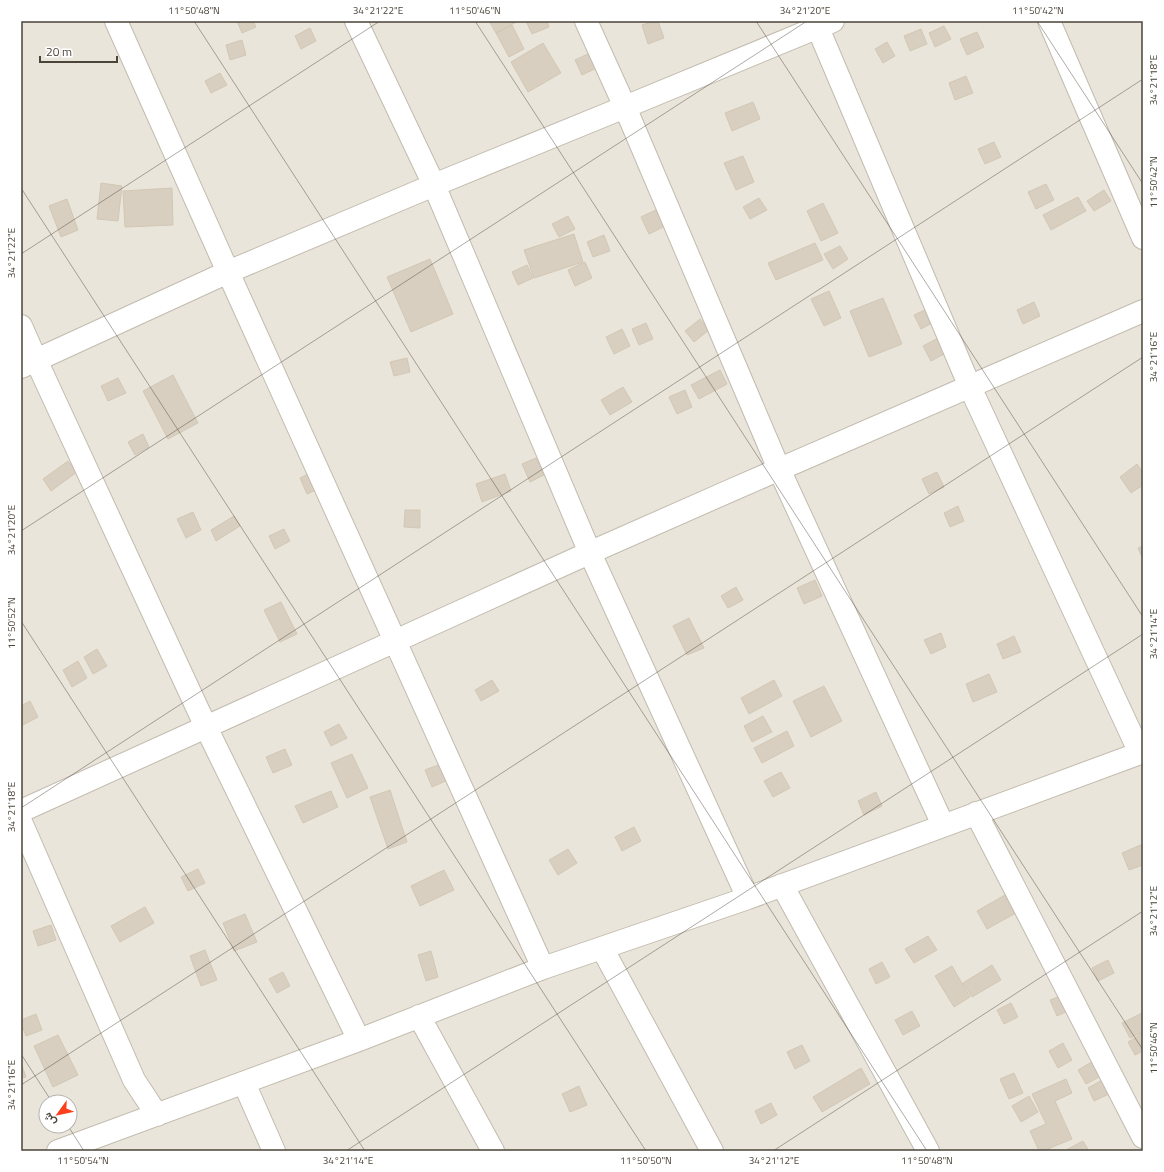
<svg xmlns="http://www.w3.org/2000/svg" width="1164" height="1172" viewBox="0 0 1164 1172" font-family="'Titillium Web',Vazirmatn,sans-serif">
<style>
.residential{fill:#eae5da;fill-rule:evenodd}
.building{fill:#d8cfc1;stroke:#d3c7b4}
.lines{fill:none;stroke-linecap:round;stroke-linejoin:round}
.minor-casing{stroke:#c2bbae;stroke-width:24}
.minor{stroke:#fff;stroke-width:22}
.ticks{fill:none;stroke:#4b4439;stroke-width:1;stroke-opacity:0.45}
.neatline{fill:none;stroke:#4b4439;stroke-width:1.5}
.ticks-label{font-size:10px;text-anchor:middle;fill:#4b4439}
</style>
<rect width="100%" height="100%" fill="#f6f3ec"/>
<path class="residential" d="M21 21H1143V1151H21ZM46 1102H70V1126H46Z"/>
<path class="building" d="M237 21H253L256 27 242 33Z
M489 21H518L496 33Z
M526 21H547L549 27 532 34Z
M654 21H658L664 38 648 44 642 25Z
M512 25 524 49 509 57 496 33Z
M944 26 951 39 935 47 929 33Z
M310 28 316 41 301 49 295 36Z
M921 29 927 44 910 51 904 36Z
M977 32 984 47 967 55 960 39Z
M242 40 246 55 230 60 226 45Z
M887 42 895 56 883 63 875 49Z
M543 43 561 73 528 92 511 62Z
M592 52 599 67 582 75 575 60Z
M220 73 227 85 211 93 205 81Z
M966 76 973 93 955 100 949 83Z
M753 102 760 119 732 131 725 113Z
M994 142 1001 157 985 164 978 149Z
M743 156 754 182 736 190 724 163Z
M101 183 122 186 118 221 97 219Z
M1046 184 1054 200 1036 209 1028 192Z
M172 188 173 225 125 227 123 191Z
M1104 190 1111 201 1094 211 1087 201Z
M1078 197 1086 211 1051 230 1043 215Z
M759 198 767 210 750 219 743 207Z
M67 199 78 230 61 237 49 206Z
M823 203 838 233 821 241 807 211Z
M658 209 665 226 649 234 641 217Z
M568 216 575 229 559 237 552 224Z
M574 234 583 262 534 278 524 250Z
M604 235 610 251 593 257 587 242Z
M815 243 823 260 776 280 768 263Z
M840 246 848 259 833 269 824 254Z
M430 259 453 314 411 332 387 277Z
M585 262 592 278 575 286 568 270Z
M527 265 533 278 518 285 512 272Z
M829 291 841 318 824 326 811 299Z
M883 298 902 344 869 357 850 311Z
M1034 302 1040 316 1023 324 1017 310Z
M927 309 934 322 921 329 914 315Z
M700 319 709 330 694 342 685 331Z
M646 323 653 339 639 345 632 329Z
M622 329 630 346 614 354 606 337Z
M940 337 948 352 931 361 923 346Z
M407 358 410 372 394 376 390 362Z
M720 370 727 384 699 399 691 385Z
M173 375 198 423 168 439 143 391Z
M118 378 126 393 108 401 101 386Z
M623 387 632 402 610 415 601 400Z
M685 390 692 407 677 414 669 397Z
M143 434 149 447 135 455 128 442Z
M536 458 544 475 530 482 522 464Z
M68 461 77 472 51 491 43 479Z
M1137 464 1143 473V485L1131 493 1120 477Z
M318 469 325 486 307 494 300 478Z
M937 472 944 487 929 494 922 479Z
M505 474 511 491 482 502 476 484Z
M958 506 964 521 950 527 944 513Z
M405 510H420V528L404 527Z
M193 512 201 530 186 538 177 519Z
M234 516 240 526 216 541 211 530Z
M284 529 290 541 275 549 269 536Z
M1143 546V559L1138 548Z
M815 580 822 596 804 604 797 588Z
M736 587 743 600 728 608 721 596Z
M281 602 297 634 280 642 264 610Z
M689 618 704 648 687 655 673 626Z
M941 633 946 647 931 654 924 640Z
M1014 636 1021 652 1003 659 997 644Z
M97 649 107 666 93 674 84 657Z
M78 661 87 678 72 687 63 670Z
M989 674 997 692 973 702 966 684Z
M492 680 499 691 481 701 475 690Z
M774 680 782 696 749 714 741 698Z
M824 686 842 721 811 737 793 701Z
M30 701 38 717 21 726V706Z
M763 716 772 732 752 742 744 726Z
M339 724 347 738 331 746 324 732Z
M787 731 794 746 762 763 754 748Z
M285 749 292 765 273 773 266 757Z
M352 754 368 788 347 798 331 763Z
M441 764 448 780 432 787 425 770Z
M781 772 790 788 773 797 764 781Z
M390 790 407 842 388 849 370 797Z
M331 791 338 807 303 823 295 806Z
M876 792 882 806 864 815 858 801Z
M634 827 641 841 622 851 615 837Z
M1143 844V865L1129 870 1122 853Z
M568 849 577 863 558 875 549 860Z
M198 869 205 883 188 891 181 877Z
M444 870 454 890 420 906 411 886Z
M1005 895 1016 913 987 929 977 911Z
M145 907 154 923 120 942 111 926Z
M245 914 257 942 234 951 223 923Z
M51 925 56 940 38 946 33 931Z
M928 936 937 950 914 963 905 949Z
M205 950 217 980 201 986 190 956Z
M431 951 438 977 426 981 418 955Z
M1108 960 1114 973 1098 981 1092 968Z
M882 962 890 977 876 984 869 969Z
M992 965 1001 980 972 997 963 983Z
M952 966 970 997 954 1007 935 976Z
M283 972 290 986 277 993 269 979Z
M1063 995 1070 1010 1057 1016 1050 1000Z
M1011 1003 1018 1017 1004 1024 997 1010Z
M912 1011 920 1026 903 1035 895 1020Z
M1142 1013 1143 1015V1032L1130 1038 1122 1023Z
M36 1014 42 1030 26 1036 21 1023V1020Z
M1143 1033V1051L1135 1055 1128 1042Z
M58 1035 78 1075 53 1087 34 1046Z
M1063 1043 1072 1060 1058 1068 1049 1051Z
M802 1045 810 1061 795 1069 787 1052Z
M1095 1060 1103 1075 1086 1084 1078 1070Z
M21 1063 26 1077 21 1078Z
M861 1068 870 1084 822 1112 813 1097Z
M1014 1073 1023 1093 1009 1099 1000 1079Z
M1066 1079 1072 1093 1055 1101 1072 1139 1043 1151H1039L1030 1131 1046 1124 1032 1094Z
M1102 1080 1109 1094 1094 1101 1088 1088Z
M579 1086 587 1105 570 1112 562 1094Z
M1029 1096 1038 1112 1021 1122 1012 1106Z
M771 1103 777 1115 761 1124 755 1111Z
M1083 1141 1089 1151H1067L1066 1150Z"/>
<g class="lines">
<defs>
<path id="minor" d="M116 21 228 272 543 968
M356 21 434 185 590 553 748 898
M586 21 625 107 779 469 943 825
M815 21 970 387 1140 753
M1049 21 1143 238
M21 326 36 360 206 727 359 1040
M21 367 228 272 434 185 625 107 833 21
M21 811C210 725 399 638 589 553 773 471 958 392 1143 311
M976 813 1143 1137
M21 822 134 1080 157 1115
M782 885 928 1151
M602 948 712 1151
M419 1016 493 1151
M244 1083 274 1151
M58 1151 359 1040 543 968 748 898 1143 752"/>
</defs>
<use href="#minor" class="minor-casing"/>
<use href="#minor" class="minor"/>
</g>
<path class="ticks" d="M194 21 927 1151M475 21 1143 1050M756 21 1143 617M1037 21 1143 184M21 188 646 1151M21 254 380 21M21 531 807 21M21 621 365 1151M21 808 1143 79M21 1054 52 1102M21 1085 1143 357M68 1126 84 1151M346 1151 1143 634M773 1151 1143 911"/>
<rect width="1164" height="1172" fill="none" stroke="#ffffff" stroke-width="44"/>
<g transform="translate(58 1114) rotate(237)"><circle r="19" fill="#ffffff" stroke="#b7b4b0"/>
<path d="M0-3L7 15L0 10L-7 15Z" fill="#fc3f1d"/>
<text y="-6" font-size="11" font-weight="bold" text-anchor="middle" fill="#4b4439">ش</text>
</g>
<path d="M40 56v6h77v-6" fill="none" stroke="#4b4439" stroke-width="2"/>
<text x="46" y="56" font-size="12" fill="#4b4439" stroke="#ffffff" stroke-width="3" paint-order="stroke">20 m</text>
<rect x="22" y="22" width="1120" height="1128" class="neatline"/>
<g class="ticks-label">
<text x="194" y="14">11°50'48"N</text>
<text x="378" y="14">34°21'22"E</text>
<text x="475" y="14">11°50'46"N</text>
<text x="805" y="14">34°21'20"E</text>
<text x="1038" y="14">11°50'42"N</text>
<text transform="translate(1153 80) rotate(-90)" y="4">34°21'18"E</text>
<text transform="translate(1153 182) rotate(-90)" y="4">11°50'42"N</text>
<text transform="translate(11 253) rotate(-90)" y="4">34°21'22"E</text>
<text transform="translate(1153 357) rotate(-90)" y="4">34°21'16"E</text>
<text transform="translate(11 530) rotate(-90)" y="4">34°21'20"E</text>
<text transform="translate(11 623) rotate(-90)" y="4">11°50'52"N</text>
<text transform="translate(1153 634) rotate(-90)" y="4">34°21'14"E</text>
<text transform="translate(11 807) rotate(-90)" y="4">34°21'18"E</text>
<text transform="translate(1153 911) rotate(-90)" y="4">34°21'12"E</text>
<text transform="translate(1153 1048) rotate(-90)" y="4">11°50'46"N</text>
<text transform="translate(11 1085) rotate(-90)" y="4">34°21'16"E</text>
<text x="83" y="1164">11°50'54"N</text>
<text x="348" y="1164">34°21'14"E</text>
<text x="646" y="1164">11°50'50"N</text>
<text x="774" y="1164">34°21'12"E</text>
<text x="927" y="1164">11°50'48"N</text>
</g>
</svg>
